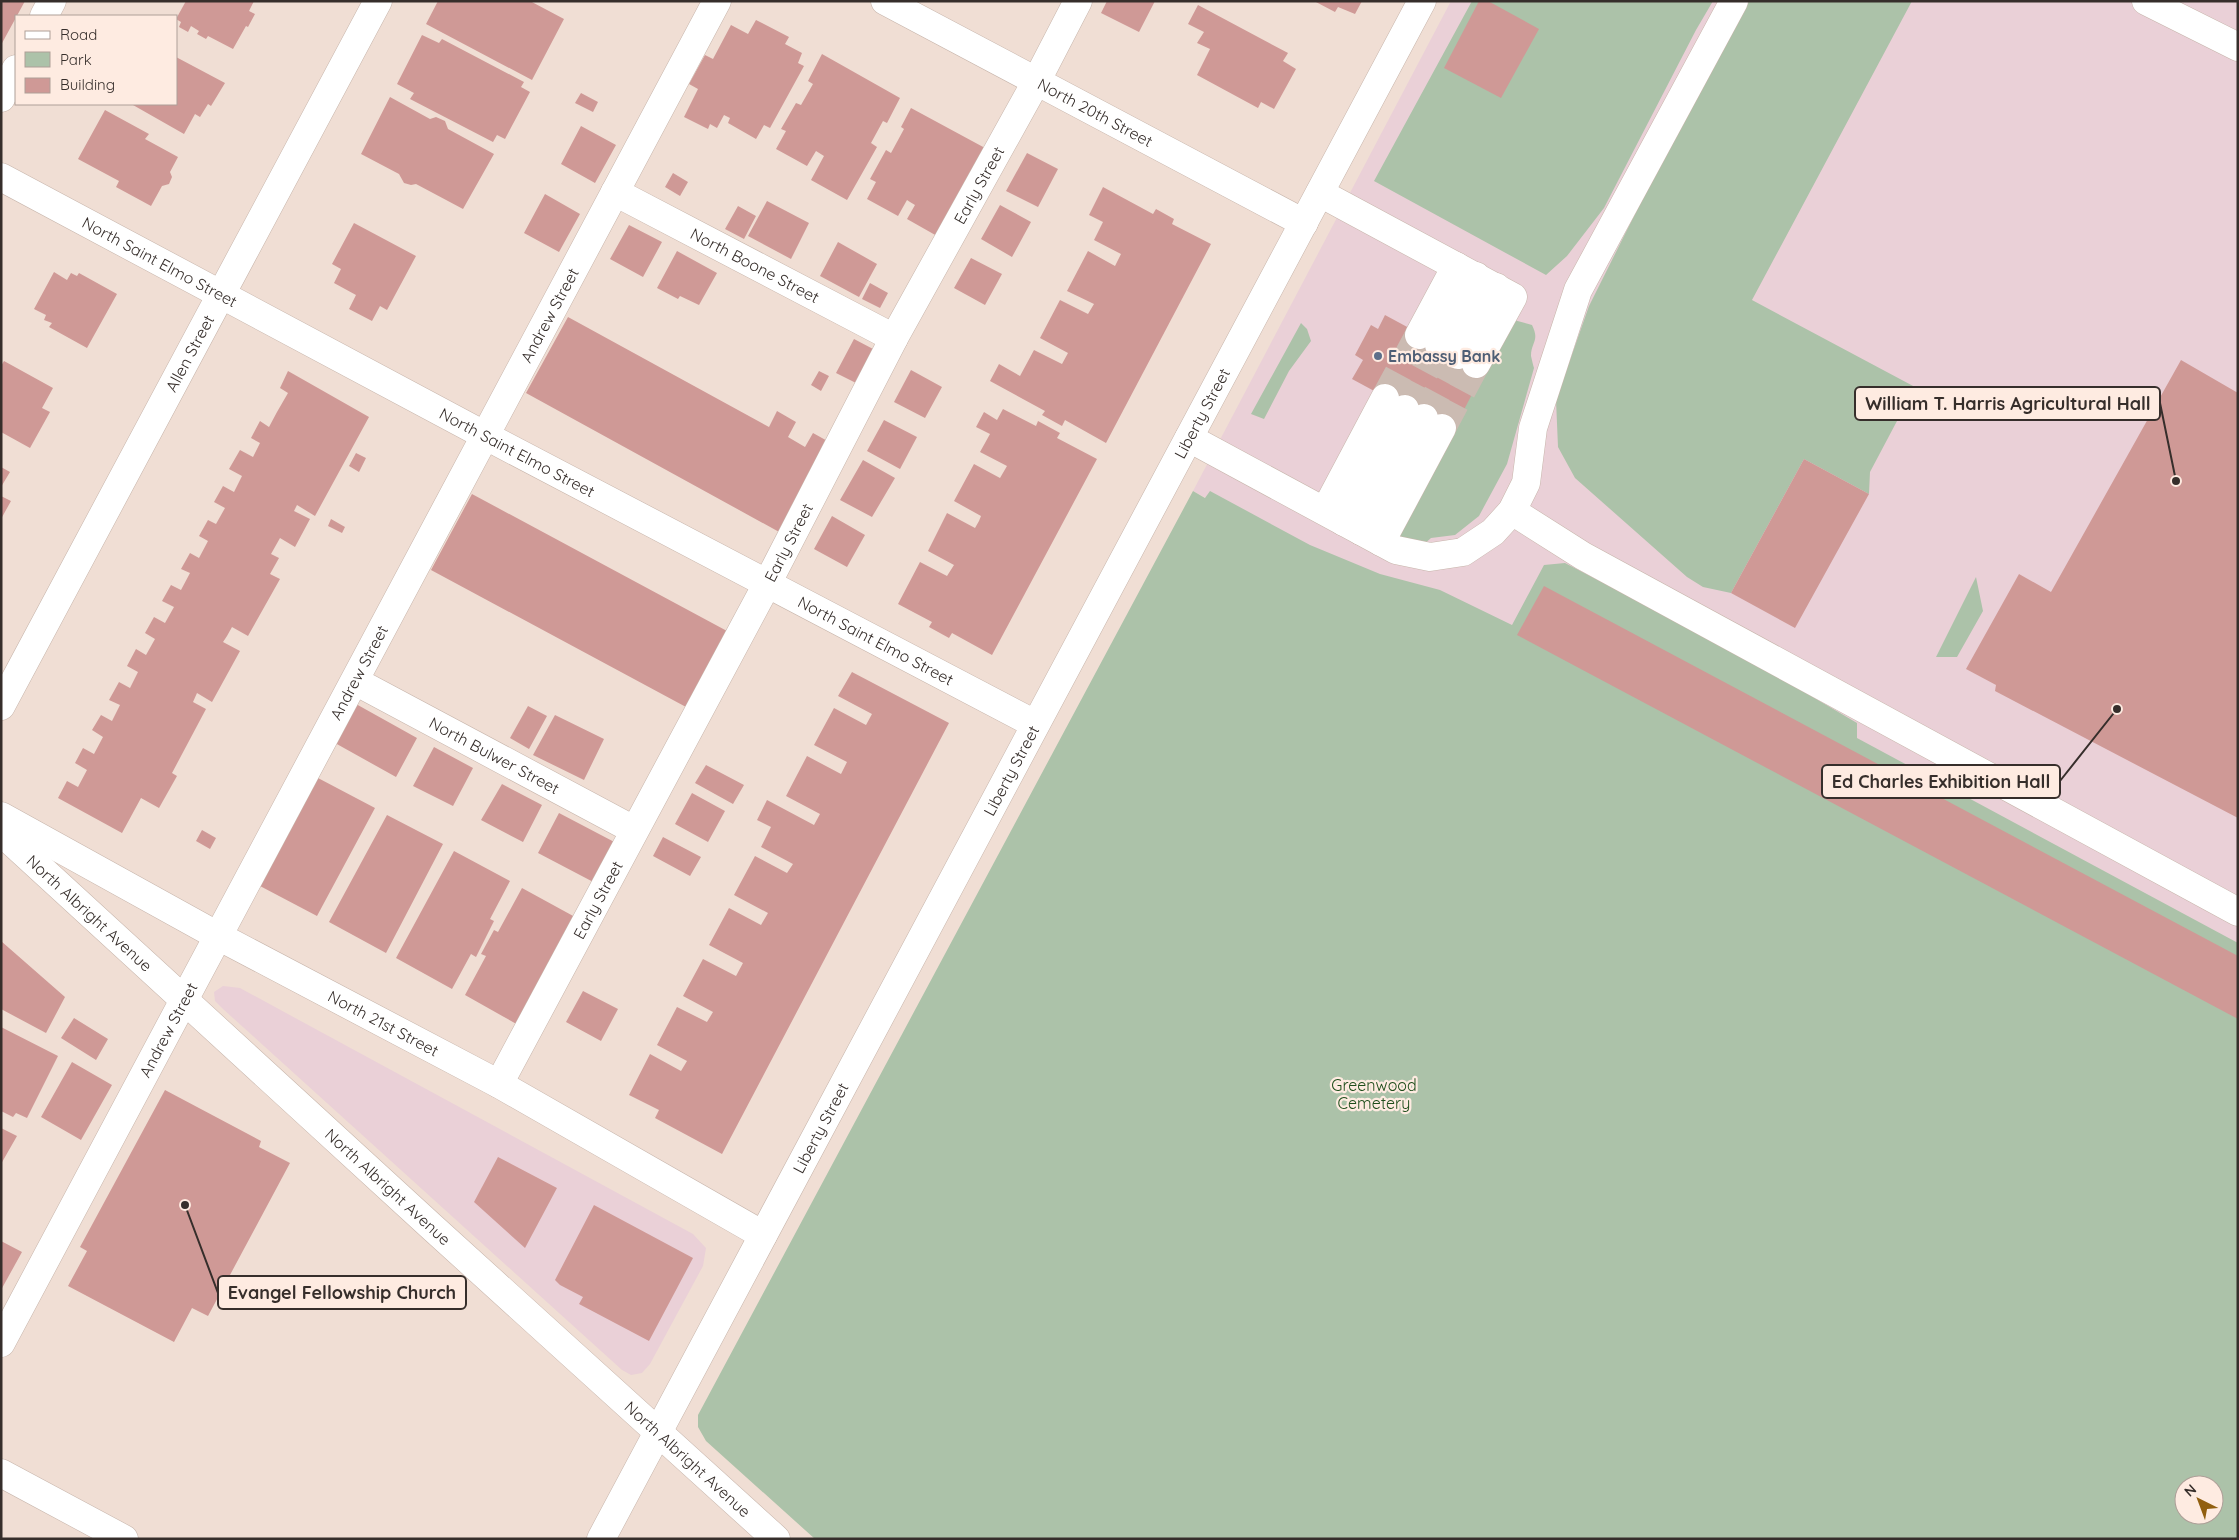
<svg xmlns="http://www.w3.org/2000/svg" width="2239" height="1540" viewBox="0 0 2239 1540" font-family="Quicksand,sans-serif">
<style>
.commercial{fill:#ead0d7}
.green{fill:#acc2a9;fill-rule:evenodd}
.building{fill:#cf9996}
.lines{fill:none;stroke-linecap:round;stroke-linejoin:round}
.minor-tunnel{stroke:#cbbbb2;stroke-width:28;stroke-dasharray:28 14;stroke-linecap:butt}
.minor-casing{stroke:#c7b5ab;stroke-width:29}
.minor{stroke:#fff;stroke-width:28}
.service-dot{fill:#5c6f8a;stroke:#feebe1;stroke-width:2}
.labels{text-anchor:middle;stroke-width:4.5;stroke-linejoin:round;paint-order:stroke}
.street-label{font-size:16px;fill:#362e2b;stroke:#feebe1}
.service-label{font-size:16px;font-weight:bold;fill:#4e5e75;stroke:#feebe1;text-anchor:start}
.park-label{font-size:16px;fill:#1d4d1a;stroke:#feebe1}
.leader{fill:none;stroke:#362e2b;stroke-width:2}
.callout-dot{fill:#362e2b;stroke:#feebe1;stroke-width:2}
.callout{fill:#feebe1;stroke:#362e2b;stroke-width:2}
.callout-label{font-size:18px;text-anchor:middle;font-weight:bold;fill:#362e2b}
</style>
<rect width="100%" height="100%" fill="#f0ded4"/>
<path class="commercial" d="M1451 1H2238V1055L1193 491Z
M223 986 240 988 693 1234 706 1248 703 1266 650 1364 642 1373 631 1375 622 1370 223 1009 215 1001 214 992Z"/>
<path class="green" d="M1472 1H1713L1696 30 1604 208 1567 256 1546 275 1374 181Z
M1749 1H1912L1752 300 1915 387 1870 472 1869 494 1804 459 1731 593 1703 587 1687 577 1575 478 1558 447 1556 400 1589 306 1669 146Z
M1510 319 1532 325C1540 341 1531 342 1531 356 1532 360 1533 365 1534 368L1507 464 1479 516 1455 535 1431 538 1422 546 1393 535Z
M1301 323 1307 329 1311 341 1289 371 1264 419 1251 414Z
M1193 491 1205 498 1210 491 1310 545 1380 574 1440 590 1512 625 1544 565 1565 563 1735 651 1857 723V738L2238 943V1539H815L706 1441 698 1427V1415ZM2184 1485H2214V1515H2184Z
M1976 577 1983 611 1957 657H1936Z"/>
<path class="building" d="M1 1H25L1 45Z
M186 1H254L249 11 255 14 248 27 246 26 233 49 208 36 206 39 197 34 199 31 191 26 188 32 179 27 181 22 176 19Z
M438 1H530L564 19 532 80 426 24Z
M1107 1H1155L1139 32 1101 13Z
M1314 1H1362L1355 14 1338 7 1335 12Z
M1479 1H1488L1539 29 1501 98 1444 68Z
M1198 5 1288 53 1283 61 1296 69 1274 109 1261 102 1258 108 1197 75 1210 49 1197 43 1204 32 1188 24Z
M756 20 789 37 785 44 802 53 798 63 804 66 770 128 764 125 756 139 728 123 730 118 724 115 717 128 710 124 708 129 684 117 698 89 689 84 705 55 713 59 731 25 748 34Z
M422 35 439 43 442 39 524 82 521 87 530 92 505 139 497 135 493 142 410 99 414 93 397 84Z
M822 54 900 98 887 123 883 121 871 143 877 147 847 200 811 180 824 156 816 151 807 166 776 149 786 131 781 129 796 103 801 105 813 84 808 81Z
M176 57 225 83 211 106 208 104 200 117 195 114 184 134 133 105 176 104Z
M581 93 598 102 593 112 575 103Z
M390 97 430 119 436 117 445 121 448 129 494 154 463 209 416 184 411 185 404 183 399 174 361 154Z
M911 108 985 148 937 236 907 219 915 205 910 202 907 200 898 216 867 199 876 182 870 179 886 150 891 153 904 129 901 127Z
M105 110 149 134 145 139 178 157 170 172 172 177 169 184 162 186 151 206 116 187 119 181 78 159Z
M581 126 616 145 595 183 561 164Z
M1027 153 1058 169 1038 207 1006 191Z
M673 173 688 182 680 196 665 187Z
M1103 187 1153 214 1156 209 1174 219 1172 224 1211 244 1106 443 1065 420 1062 426 1042 415 1045 411 990 381 999 364 1020 376 1034 350 1062 364 1068 353 1040 338 1060 300 1088 314 1094 304 1067 291 1088 251 1115 266 1121 254 1094 240 1103 222 1089 215Z
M545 194 580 214 559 252 524 233Z
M767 201 809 223 791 259 748 236Z
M1000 205 1031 222 1012 257 981 239Z
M738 206 756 216 744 239 725 229Z
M354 223 416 256 387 310 380 306 372 321 349 309 356 295 334 283 341 269 332 264Z
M629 225 662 242 643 277 610 259Z
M838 242 877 264 859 297 820 276Z
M677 251 717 273 699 305 680 296 678 299 657 288Z
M971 258 1002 274 985 305 954 288Z
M54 272 67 280 71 273 77 276 79 273 117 294 87 348 49 327 52 323 44 320 46 315 34 309Z
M870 283 888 293 880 308 862 299Z
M1385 315 1485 369 1452 433 1352 379 1363 360 1355 355 1371 325 1378 329Z
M568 317 769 427 777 411 796 422 788 437 805 447 813 433 831 443 781 533 526 393Z
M854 339 875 350 856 383 836 373Z
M2181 360 2238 393V818L1995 691 1996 685 1966 669 2019 574 2051 592Z
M4 361 53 388 42 408 50 412 30 448 1 432V366Z
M911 370 942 387 925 418 894 402Z
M288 371 369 417 315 516 297 505 294 511 310 519 295 547 280 538 271 554 279 558 270 574 280 579 248 636 232 627 227 636 223 642 240 651 212 702 197 693 193 702 206 709 172 773 177 776 159 808 141 798 122 833 58 798 67 781 78 787 87 770 75 763 83 748 94 754 103 737 92 730 101 715 112 721 120 705 109 700 119 682 130 688 138 672 127 666 136 649 146 655 155 639 145 633 154 617 165 623 174 607 162 601 171 585 181 590 190 573 181 569 190 553 199 558 208 541 199 536 208 520 216 524 225 508 214 502 223 486 234 492 242 476 229 469 240 450 253 457 260 443 251 438 260 421 269 427 277 412 288 393 280 388Z
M819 371 829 376 821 391 811 385Z
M1003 409 1036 426 1038 421 1060 433 1057 438 1097 459 992 655 952 633 949 638 929 627 932 622 898 604 920 562 947 576 954 565 928 551 947 513 975 528 979 521 981 516 954 501 974 464 1000 478 1007 466 980 452 990 434 976 427 984 412 997 420Z
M884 420 917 437 900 469 867 451Z
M356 453 366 458 359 472 349 466Z
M1804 459 1869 494 1795 628 1731 593Z
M863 460 895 478 872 517 840 500Z
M1 467 10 472 1 487Z
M472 494 727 631 686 707 431 570Z
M1 496 11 501 1 519Z
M832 516 865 535 847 567 814 549Z
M331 519 345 527 342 533 328 526Z
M1544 586 2238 956V1019L1517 635Z
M852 672 949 723 722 1154 655 1118 659 1110 629 1095 650 1054 681 1071 687 1061 657 1045 677 1007 707 1022 713 1012 683 996 703 959 736 976 743 963 709 945 729 908 761 925 768 913 734 895 755 856 787 873 793 864 761 847 771 827 757 820 767 800 814 825 820 814 786 796 797 775 807 756 841 774 847 762 814 745 834 708 866 725 872 714 838 696Z
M356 704 417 738 396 777 335 743Z
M528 706 547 716 529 749 510 738Z
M555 715 604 739 584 780 533 755Z
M434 747 473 768 453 806 413 786Z
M706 765 744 785 733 804 695 783Z
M318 778 375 808 317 916 260 886Z
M502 784 542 805 523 842 481 820Z
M692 793 725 811 708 842 675 824Z
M559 813 620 845 599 885 538 853Z
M387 815 443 844 386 953 329 922Z
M202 830 216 838 210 849 196 841Z
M663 837 701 857 690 876 653 856Z
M454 851 510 881 490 919 494 921 476 957 471 954 452 989 396 958Z
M522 888 575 917 520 1026 465 995 486 956 481 954 494 930 498 932Z
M1 941 65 997 46 1033 1 1009Z
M583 991 618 1009 601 1041 566 1022Z
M74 1018 108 1039 96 1060 61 1038Z
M1 1027 58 1056 27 1118 16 1113 13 1117 1 1111Z
M72 1062 112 1085 81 1140 41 1117Z
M165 1090 261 1141 259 1147 290 1163 208 1316 192 1308 174 1342 68 1286 87 1251 80 1247Z
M1 1128 17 1136 1 1164Z
M498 1157 557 1188 525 1248 474 1202Z
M594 1205 693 1258 649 1341 579 1304 583 1297 560 1285 555 1280Z
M1 1241 22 1252 1 1290Z"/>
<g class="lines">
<path class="minor-tunnel" d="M1385 398 1419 335
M1405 409 1439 345
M1424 418 1458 355
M1442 428 1476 364"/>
<defs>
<g id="minor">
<path id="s1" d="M885 1 1304 223"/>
<path d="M2146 1 2238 47"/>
<path d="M44 16 52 1"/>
<path d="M1 98 16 69"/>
<path id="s2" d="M1 177 486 436 1035 724"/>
<path id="s3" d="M615 192 894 338"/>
<path d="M1320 193 1513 297 1476 364"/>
<path d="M1419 335 1456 266"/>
<path d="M1439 345 1476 276"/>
<path d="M1458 355 1496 287"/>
<path d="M1189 438 1396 550 1430 557 1463 552 1493 532 1512 511 1526 483 1533 428 1578 290 1734 1"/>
<path d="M1325 511 1385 398"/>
<path d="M1512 511 1583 556 2238 912"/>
<path d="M1344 522 1405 409"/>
<path d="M1361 531 1424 418"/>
<path d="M1381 542 1442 428"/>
<path id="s4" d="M355 681 634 830"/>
<path id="s5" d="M1 706 378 1"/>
<path id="s6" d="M1 816 218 936 499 1084 763 1235"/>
<path id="s7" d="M1 832 433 1228 776 1539"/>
<path id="s8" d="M499 1084 767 584 894 338 1036 82 1078 1"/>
<path id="s9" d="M1 1343 717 1"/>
<path d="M1 1473 124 1539"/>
<path id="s10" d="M601 1539 1422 1"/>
</g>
</defs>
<use href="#minor" class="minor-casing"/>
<use href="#minor" class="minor"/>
</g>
<circle class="service-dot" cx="1378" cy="356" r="5"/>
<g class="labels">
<g class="street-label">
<text dy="6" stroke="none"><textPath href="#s1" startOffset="238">North 20th Street</textPath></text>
<text dy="6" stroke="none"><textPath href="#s8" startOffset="1019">Early Street</textPath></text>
<text dy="6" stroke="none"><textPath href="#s2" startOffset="180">North Saint Elmo Street</textPath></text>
<text dy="6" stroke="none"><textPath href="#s3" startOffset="158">North Boone Street</textPath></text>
<text dy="6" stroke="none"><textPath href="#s9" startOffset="1165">Andrew Street</textPath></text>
<text dy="6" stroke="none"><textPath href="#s5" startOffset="400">Allen Street</textPath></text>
<text dy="6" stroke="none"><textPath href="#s10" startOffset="1276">Liberty Street</textPath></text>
<text dy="6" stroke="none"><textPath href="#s2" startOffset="585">North Saint Elmo Street</textPath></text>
<text dy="6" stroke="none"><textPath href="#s8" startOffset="614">Early Street</textPath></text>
<text dy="6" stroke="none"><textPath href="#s2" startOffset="990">North Saint Elmo Street</textPath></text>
<text dy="6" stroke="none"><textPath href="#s9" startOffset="760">Andrew Street</textPath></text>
<text dy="6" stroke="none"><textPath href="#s4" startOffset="158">North Bulwer Street</textPath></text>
<text dy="6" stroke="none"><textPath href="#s10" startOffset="871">Liberty Street</textPath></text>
<text dy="6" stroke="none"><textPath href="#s8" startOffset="209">Early Street</textPath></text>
<text dy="6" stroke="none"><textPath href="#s7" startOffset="120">North Albright Avenue</textPath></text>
<text dy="6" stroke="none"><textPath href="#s6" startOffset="435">North 21st Street</textPath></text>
<text dy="6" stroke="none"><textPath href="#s9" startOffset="355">Andrew Street</textPath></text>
<text dy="6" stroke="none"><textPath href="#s10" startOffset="466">Liberty Street</textPath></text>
<text dy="6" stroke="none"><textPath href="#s7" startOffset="525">North Albright Avenue</textPath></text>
<text dy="6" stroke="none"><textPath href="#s7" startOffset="930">North Albright Avenue</textPath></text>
</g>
<g class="service-label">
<text x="1388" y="362">Embassy Bank</text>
</g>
<g class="park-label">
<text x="1374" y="1091">Greenwood<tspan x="1374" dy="18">Cemetery</tspan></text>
</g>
</g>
<path class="leader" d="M2176 481L2160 403M2117 709L2060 781M185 1205L218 1293"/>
<g class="callout-dot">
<circle cx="2176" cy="481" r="5"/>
<circle cx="2117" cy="709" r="5"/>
<circle cx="185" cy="1205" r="5"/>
</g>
<g class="callout">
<rect x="1855" y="387" width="305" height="33" rx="5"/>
<rect x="1822" y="765" width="238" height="33" rx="5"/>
<rect x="218" y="1276" width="248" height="33" rx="5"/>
</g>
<g class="callout-label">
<text x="2008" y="410">William T. Harris Agricultural Hall</text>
<text x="1941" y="788">Ed Charles Exhibition Hall</text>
<text x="342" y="1299">Evangel Fellowship Church</text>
</g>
<rect width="2239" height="1540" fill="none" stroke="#362e2b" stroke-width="5"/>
<rect x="15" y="15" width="162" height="90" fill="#feebe1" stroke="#ae9f98"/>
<rect x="25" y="31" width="25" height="8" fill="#ffffff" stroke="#ae9f98"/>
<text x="60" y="40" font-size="15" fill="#362e2b">Road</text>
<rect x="25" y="52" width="25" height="15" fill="#acc2a9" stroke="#ae9f98"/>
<text x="60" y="65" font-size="15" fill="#362e2b">Park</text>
<rect x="25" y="78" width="25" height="15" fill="#cf9996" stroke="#ae9f98"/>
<text x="60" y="90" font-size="15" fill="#362e2b">Building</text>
<g transform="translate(2199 1500) rotate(318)"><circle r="24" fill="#feebe1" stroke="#ae9f98"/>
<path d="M0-4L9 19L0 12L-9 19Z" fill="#915f0f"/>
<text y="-8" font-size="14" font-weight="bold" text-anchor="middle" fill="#362e2b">N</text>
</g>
</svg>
